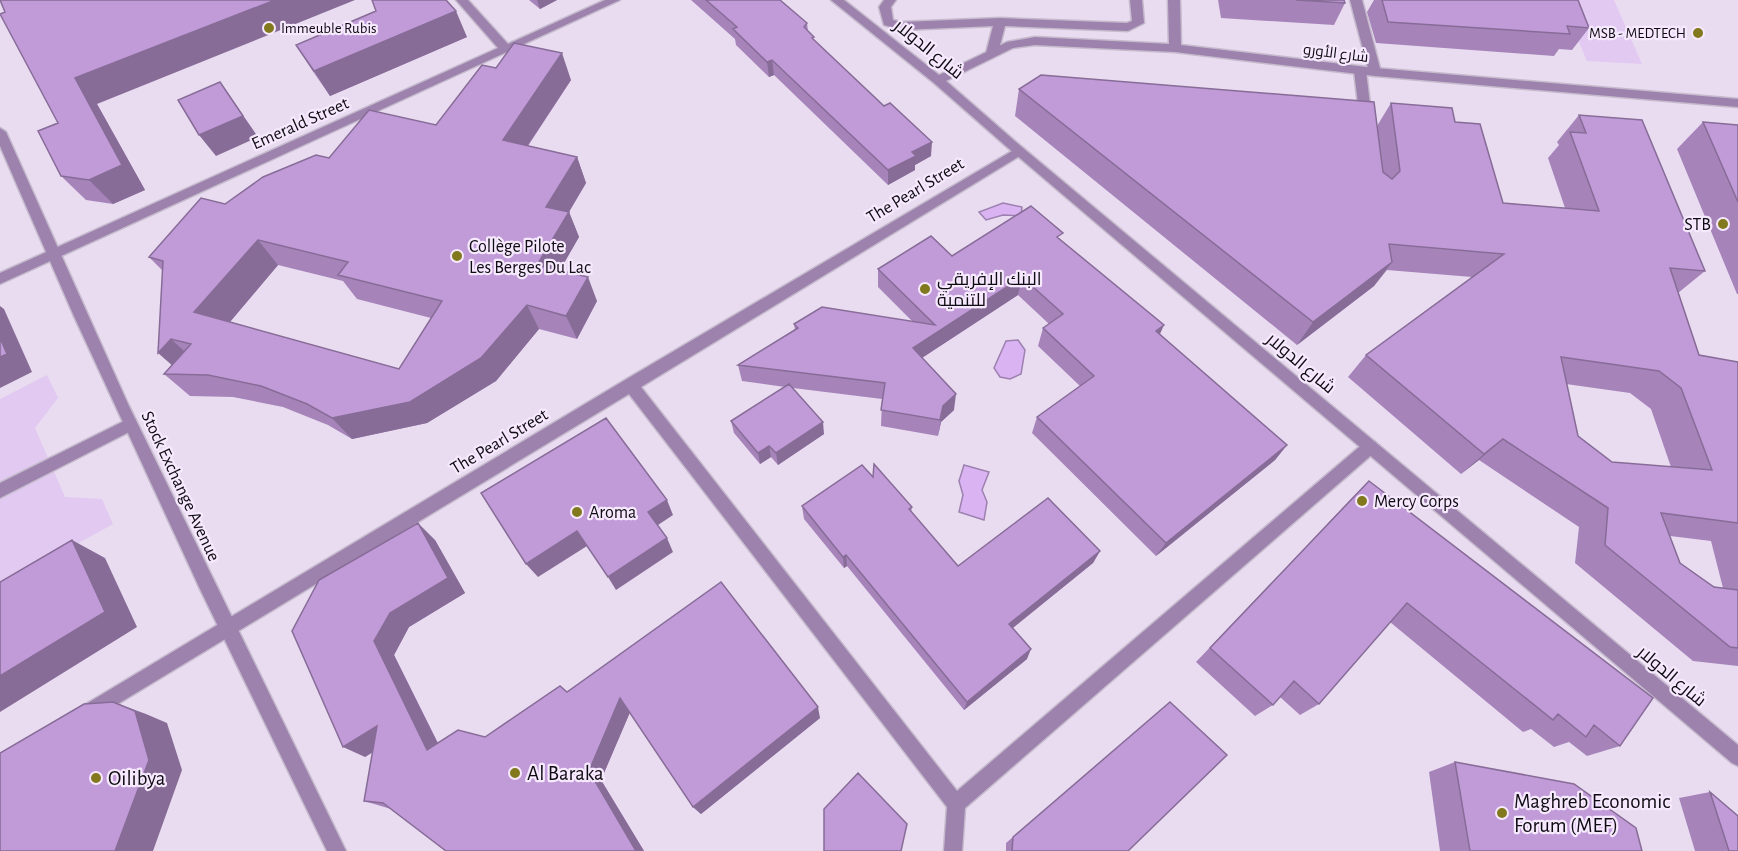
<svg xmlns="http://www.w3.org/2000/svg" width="1738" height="851" viewBox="0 0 1738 851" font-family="'Alegreya Sans',Cairo,sans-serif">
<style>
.green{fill:#e2c9f1}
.water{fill:#dab3f2;stroke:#9d81af;stroke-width:1.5}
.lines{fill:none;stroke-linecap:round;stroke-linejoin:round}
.service-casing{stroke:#c6bbcd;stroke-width:3}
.minor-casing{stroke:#c6bbcd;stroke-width:3}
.tertiary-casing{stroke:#c6bbcd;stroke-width:3}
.service{fill:#9d82ae;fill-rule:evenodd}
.minor{fill:#9d82ae;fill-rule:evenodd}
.tertiary{fill:#9d82ae;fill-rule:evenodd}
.wall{fill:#a684ba;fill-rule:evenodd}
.shaded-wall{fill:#876c97}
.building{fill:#c19ad8;stroke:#876c97;stroke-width:1.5;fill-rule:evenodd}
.poi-dot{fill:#82781d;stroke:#f6e9fe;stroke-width:2}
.labels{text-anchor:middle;stroke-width:4.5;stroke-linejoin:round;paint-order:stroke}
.far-poi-label{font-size:15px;fill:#0f0b12;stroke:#f6e9fe;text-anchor:start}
.far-street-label{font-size:15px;fill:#0f0b12;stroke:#f6e9fe}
.street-label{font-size:18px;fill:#0f0b12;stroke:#f6e9fe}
.poi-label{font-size:18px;fill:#0f0b12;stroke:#f6e9fe;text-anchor:start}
.near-poi-label{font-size:21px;fill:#0f0b12;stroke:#f6e9fe;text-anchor:start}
</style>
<rect width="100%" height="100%" fill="#e9dcf1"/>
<path class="green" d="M1561 0H1614L1642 64 1587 61Z
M47 375 58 398 35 428 65 497 102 499 113 524 0 587V399Z"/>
<path class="water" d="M1003 203 1022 207 1021 216 1003 215 986 220 979 212Z
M1018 340 1025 350 1021 374 1010 379 1000 377 994 368 1006 341Z
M964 465 989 472 982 490 987 502 984 520 959 512 963 495 959 481Z"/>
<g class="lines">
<defs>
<path id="service" d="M884 0H896L891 7 893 20 902 22 1000 18 1127 23 1132 21 1130 0H1142L1144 23 1128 31 1005 26 998 53 992 57 986 53 993 26 902 30 884 25 879 7Z
M1350 0H1362L1381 72 1379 75 1375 76 1369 72Z
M1360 67 1366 71 1372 121 1366 125 1360 121 1354 71Z"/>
<path id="minor" d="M456 0H468L508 44 605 0H620L0 284V273L498 48Z
M1019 147 1023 148 1025 151 1023 154 641 387 957 791 1365 442 1370 440 1375 442 1378 447 1375 452 965 808 962 851H944L947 807 629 394 93 719 87 722 81 719 78 713 81 707 625 380Z
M130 418 135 419 137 424 135 429 0 498V483Z"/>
<path id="tertiary" d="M831 0H844L939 75 1007 42 1035 37 1169 44 1168 0H1180L1181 45 1375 68 1738 99V107L1375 76 1175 52 1035 45 1013 48 946 81 1023 148 1738 745V766L1732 763 1015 154 934 83Z
M0 128 6 132 128 404 346 851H327L200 589 73 314 0 146Z"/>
</defs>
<use href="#service" class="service-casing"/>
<use href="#minor" class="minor-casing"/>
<use href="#tertiary" class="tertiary-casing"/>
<use href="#service" class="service"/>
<use href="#minor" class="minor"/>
<use href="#tertiary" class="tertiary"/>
</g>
<path class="wall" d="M529 0H557L540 9Z
M691 0H780L807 23 808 31 815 41 931 156 915 165V170L888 185 774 75 769 77 736 45 735 39Z
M1218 0H1344L1345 3 1334 25 1221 18Z
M1374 0H1578L1589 28 1572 50 1559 49 1554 56 1376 43 1367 12Z
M376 11 467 37 330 96 312 70 296 45Z
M496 68 571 80 528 146 577 157 586 183 569 212 579 237 560 270 597 301 577 339 539 329 496 381 427 423 352 439 328 425 283 407 233 397 190 396 164 374 172 365 163 271 149 257 225 204 329 158 436 125ZM278 265 343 281 357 299 431 318 399 369 230 322Z
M1019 89 1377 126 1391 103 1455 122 1503 203 1565 208 1548 158 1559 145 1557 142 1579 115 1705 271 1678 293 1699 355 1738 362V666L1693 661 1575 563 1579 527 1479 460 1461 474 1348 377 1366 355 1472 277 1387 270 1374 286 1297 345 1015 116ZM1566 384 1630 393 1651 409 1671 467 1612 462 1578 436ZM1670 536 1711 541 1723 588 1714 587 1680 563Z
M97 104 145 190 113 204 86 200 61 176Z
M1703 122 1738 125V294H1737L1677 149Z
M1061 240 1160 335 1287 445 1275 460 1156 556 1032 433 1037 417 1080 386 1038 346 1043 328 1049 324 1018 295 922 358 954 410 941 422 938 436 881 426 882 399 793 388 824 434 778 465 771 457 760 464 734 433 731 421 785 387 742 381 738 365 795 330 794 324 912 321 878 287V269L952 256Z
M873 477 912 507 911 513 958 566 1100 551 1093 563 1013 628 1027 659 964 710 847 566 844 568 804 519 802 506Z
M1369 481 1620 746 1587 756 1569 742 1554 747 1531 729 1523 732 1390 622 1319 704 1300 715 1280 697 1273 705 1255 716 1196 662 1350 500Z
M435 540 465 593 409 627 394 655 438 743 485 737 567 692 820 718 701 814 693 807 630 712 601 780 644 851H446L391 809 364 801 373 752 365 757 319 580Z
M1455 762 1642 851H1440L1429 772Z
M1710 792 1738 851H1695L1679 798Z
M1013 837 1128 851H1006V843Z"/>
<path class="shaded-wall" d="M275 0H355L97 104 145 190 113 204 89 180 75 78Z
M537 0H557L540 9Z
M456 11 467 37 330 96 314 71Z
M562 53 571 80 514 166 503 140Z
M772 60 774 75 769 77 767 62Z
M220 82 258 137 216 156 199 135Z
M932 142 931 156 915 165V170L888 185V170L912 152Z
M577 157 586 183 557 232 546 207Z
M569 212 579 237 549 289 537 265Z
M258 240 278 265 218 336 194 312Z
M1392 262 1374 286 1297 345 1313 322Z
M588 277 597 301 577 339 566 316Z
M1022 277 1018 295 911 365 913 348Z
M527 305 539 329 496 381 427 423 352 439 332 418Z
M0 306 4 309 32 372 0 388Z
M1164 325 1156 343V331Z
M171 339 196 362 182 374 158 353Z
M956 394 954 410 941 422 938 436 943 406Z
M823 422 824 434 778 465 776 453Z
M1503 439 1479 460 1461 474 1484 454Z
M1287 445 1275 460 1156 556 1166 543Z
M769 446 771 457 760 464 758 453Z
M667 500 673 515 655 527 648 512Z
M418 523 435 540 465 593 409 627 394 655 446 760 427 750 374 641Z
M577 531 587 546 538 577 526 564Z
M667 538 673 552 616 590 608 577Z
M72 540 105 558 137 627 0 712V676Z
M1100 551 1093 563 1005 634 1009 624Z
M846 555 847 566 844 568 843 557Z
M1031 649 1027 659 964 710 967 702Z
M620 698 631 710 601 780 644 851H636L589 771Z
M113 702 146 714 167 723 182 770 153 851H115Z
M818 707 820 718 701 814 693 807Z
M377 726 398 736 365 757 343 747Z"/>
<path class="building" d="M0 0H275L75 78 122 165 89 180 61 176 38 131 58 123 0 14 5 12Z
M372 0H446L456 11 314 71 296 45 376 11Z
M706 0H780L807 23 804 27 814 37 812 38 884 106 890 103 932 142 912 152 916 156 888 170 772 60 767 62 733 29 737 27Z
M1296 0H1344L1345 3Z
M1382 0H1578L1589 28 1567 26 1570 34 1388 22Z
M514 43 562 53 503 140 577 157 546 207 569 212 537 265 588 277 566 316 527 305 481 358 410 402 332 418 307 404 261 386 208 375 164 374 191 344 171 339 158 353 163 261 149 257 201 198 225 204 263 177 316 155 329 158 369 110 436 125 482 65 496 68ZM258 240 348 262 338 275 442 301 399 369 194 312Z
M1041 75 1374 102 1383 172 1392 179 1400 171 1391 103 1452 108 1455 122 1480 124 1503 203 1599 211 1570 132 1586 133 1579 115 1642 120 1705 271 1670 268 1699 355 1738 362V523L1661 513 1680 563 1714 587 1738 590V648L1730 647 1605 545 1608 508 1503 439 1484 454 1366 355 1504 254 1389 244 1392 262 1313 322 1019 89ZM1561 357 1659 371 1681 388 1712 470 1612 462 1578 436Z
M220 82 243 116 199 135 178 100Z
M1703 122 1738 125V202Z
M1031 206 1063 233 1057 237 1164 325 1156 331 1287 445 1166 543 1037 417 1094 376 1043 328 1063 314 1022 277 913 348 956 394 943 406 940 420 881 410 885 383 738 365 798 328 794 324 822 307 935 325 878 269 931 236 952 256Z
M0 338 7 354 0 357Z
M789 384 823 422 776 453 769 446 758 453 731 421Z
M606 418 667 500 648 512 667 538 608 577 577 531 526 564 481 493Z
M874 464 912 507 909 509 958 566 1048 498 1100 551 1009 624 1031 649 967 702 846 555 843 557 802 506 862 465 873 477Z
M1369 481 1653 698 1620 746 1594 725 1586 737 1558 714 1553 720 1407 603 1319 704 1294 681 1273 705 1210 648Z
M418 523 448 578 390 613 374 641 427 750 458 730 485 737 560 686 567 692 721 582 818 707 693 807 620 698 589 771 636 851H446L383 803 364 801 377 726 343 747 292 631 319 580Z
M72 540 105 612 0 676V582Z
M113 702 135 711 149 760 115 851H0V753L84 704Z
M1170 702 1227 755 1128 851H1012L1013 837Z
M1455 762 1574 784 1636 828 1642 851H1470Z
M858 773 907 824 901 851H824V809Z
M1710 792 1738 816V851H1729Z"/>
<g class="poi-dot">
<circle cx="269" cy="28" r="6"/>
<circle cx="1698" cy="33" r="6"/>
<circle cx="1723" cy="224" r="6"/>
<circle cx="457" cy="256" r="6"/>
<circle cx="925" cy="289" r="6"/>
<circle cx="1362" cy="501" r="6"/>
<circle cx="577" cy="512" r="6"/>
<circle cx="515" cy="773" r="6"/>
<circle cx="96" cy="778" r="6"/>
<circle cx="1502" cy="813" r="6"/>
</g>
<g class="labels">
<g class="far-poi-label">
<text x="281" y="33">Immeuble Rubis</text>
<text x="1686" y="38" text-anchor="end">MSB - MEDTECH</text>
</g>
<g class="far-street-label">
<text transform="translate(1336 53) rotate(7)" y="5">شارع الأورو</text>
</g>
<g class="street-label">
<text transform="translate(929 49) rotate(39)" y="6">شارع الدولار</text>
<text transform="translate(300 123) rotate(-24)" y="6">Emerald Street</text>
<text transform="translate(915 190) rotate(-31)" y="6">The Pearl Street</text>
<text transform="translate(1301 363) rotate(40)" y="6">شارع الدولار</text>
<text transform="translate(499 441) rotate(-31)" y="6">The Pearl Street</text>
<text transform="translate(181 486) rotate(65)" y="6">Stock Exchange Avenue</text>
<text transform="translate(1672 676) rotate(40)" y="6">شارع الدولار</text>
</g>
<g class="poi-label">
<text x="1711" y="230" text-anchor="end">STB</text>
<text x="469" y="252">Collège Pilote<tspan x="469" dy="21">Les Berges Du Lac</tspan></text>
<text x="937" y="285">البنك الإفريقي<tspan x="937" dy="21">للتنمية</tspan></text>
<text x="1374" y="507">Mercy Corps</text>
<text x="589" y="518">Aroma</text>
</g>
<g class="near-poi-label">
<text x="527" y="780">Al Baraka</text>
<text x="108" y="785">Oilibya</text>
<text x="1514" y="808">Maghreb Economic<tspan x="1514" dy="24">Forum (MEF)</tspan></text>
</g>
</g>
</svg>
